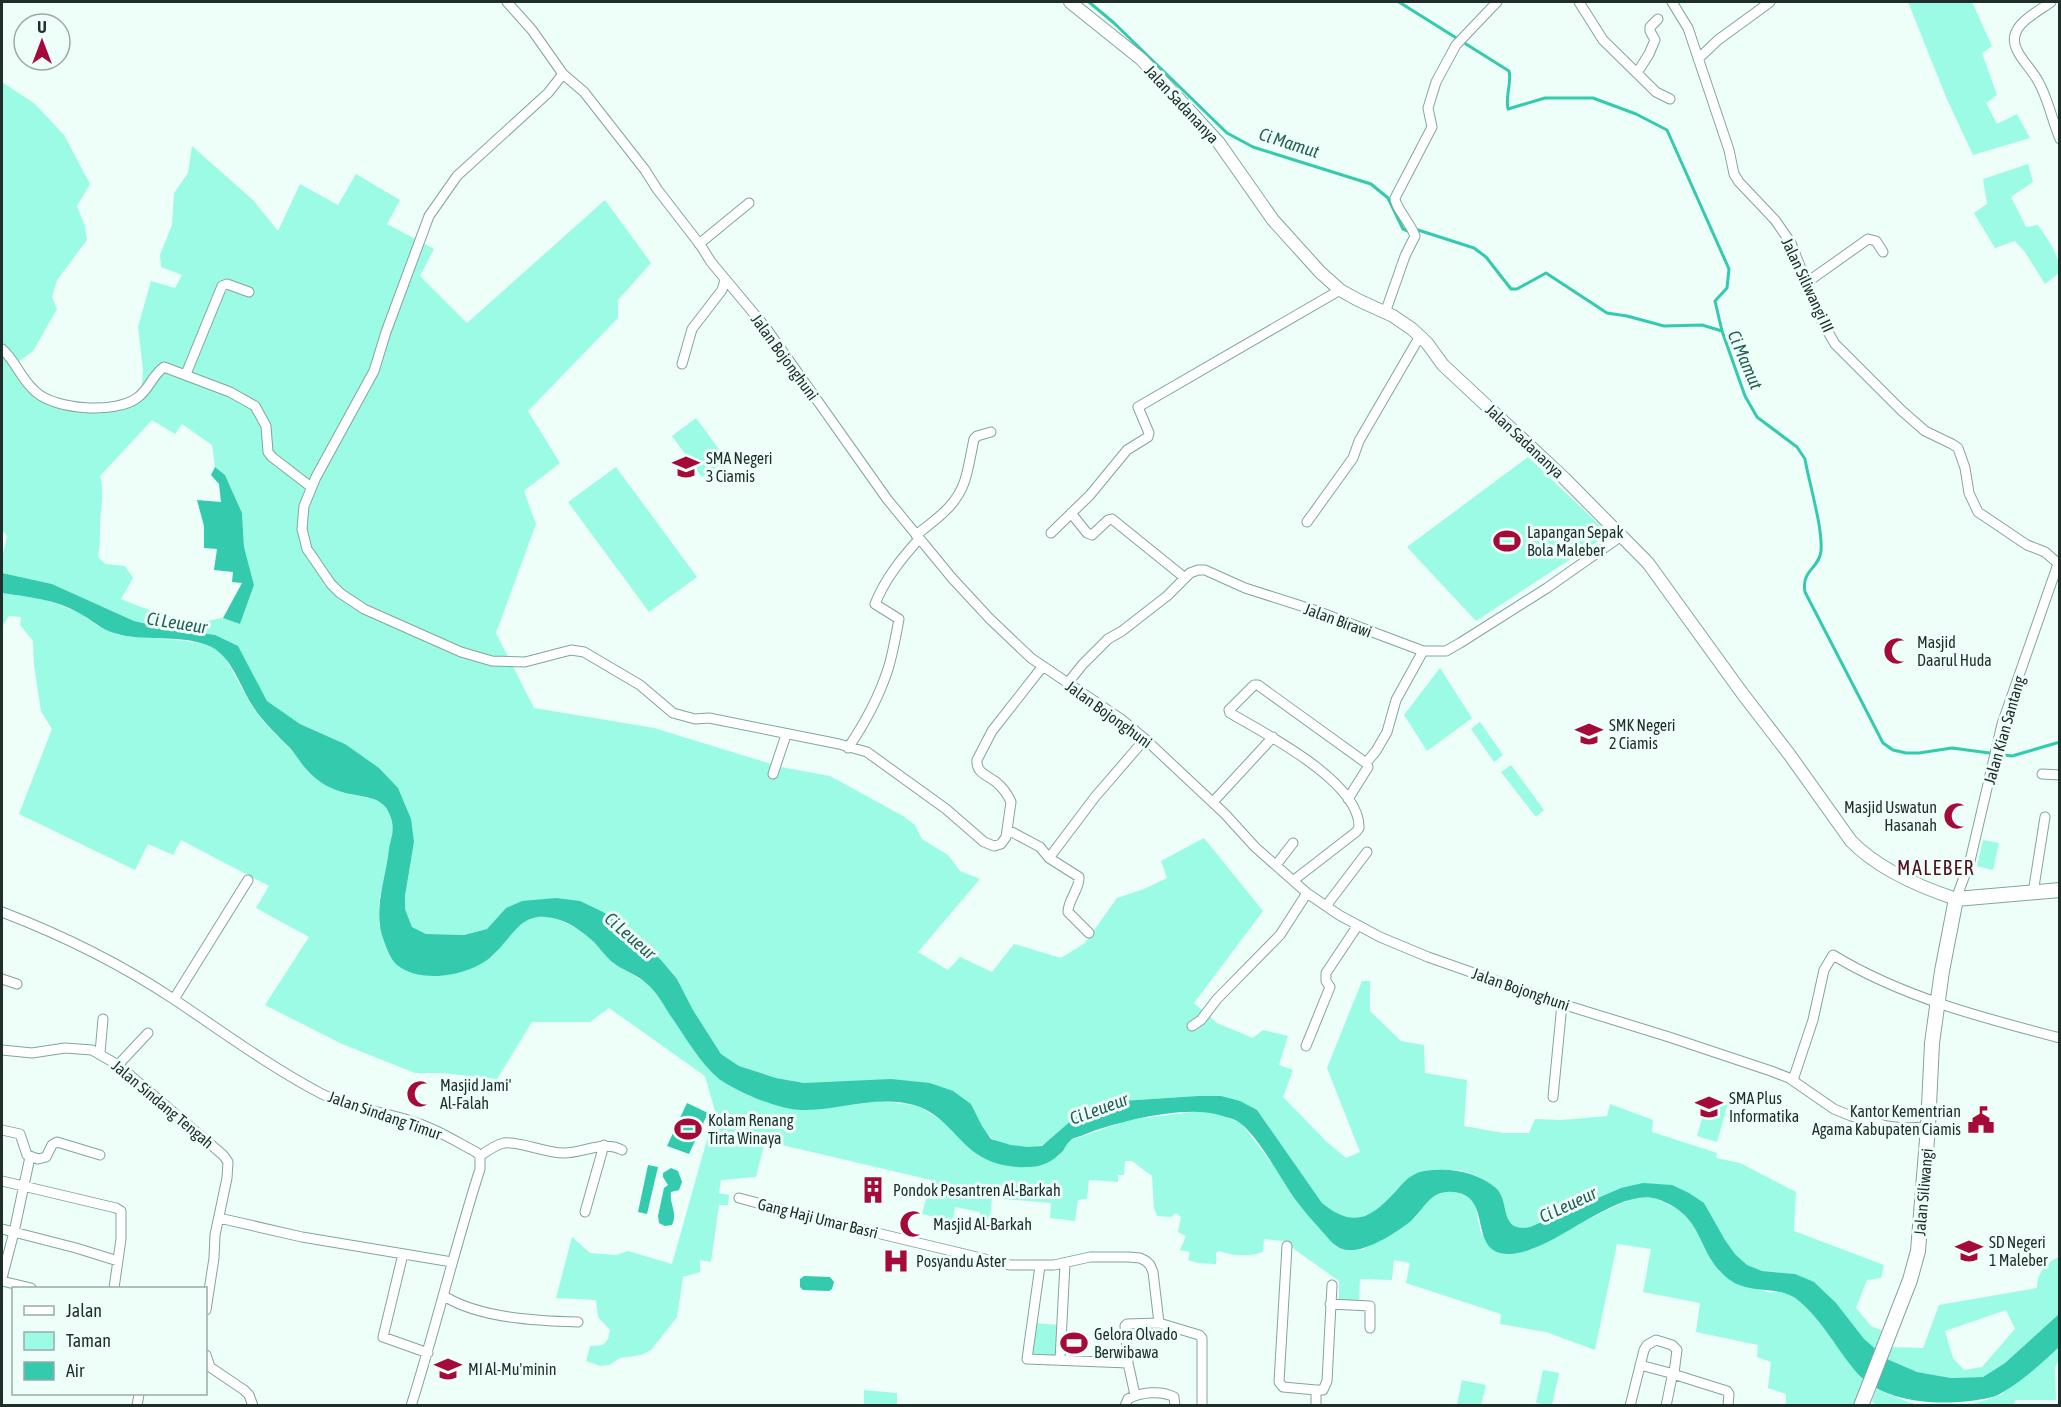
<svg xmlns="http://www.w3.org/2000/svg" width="2061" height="1407" viewBox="0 0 2061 1407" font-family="'Asap Condensed',sans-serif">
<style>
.green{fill:#9cfbe4;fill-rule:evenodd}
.water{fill:#34caae}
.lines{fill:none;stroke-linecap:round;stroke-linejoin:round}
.stream{stroke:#34caae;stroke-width:3}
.minor-casing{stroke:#81a69d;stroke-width:11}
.tertiary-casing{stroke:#81a69d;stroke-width:14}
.secondary-casing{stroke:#81a69d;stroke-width:16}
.minor{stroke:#fff;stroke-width:9}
.tertiary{stroke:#fff;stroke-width:12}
.secondary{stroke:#fff;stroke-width:14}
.labels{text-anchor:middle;stroke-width:6;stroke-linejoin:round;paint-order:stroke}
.street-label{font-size:16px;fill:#1f2e2a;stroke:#eefef9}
.poi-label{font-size:16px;fill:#1f2e2a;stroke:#eefef9;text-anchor:start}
.water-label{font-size:18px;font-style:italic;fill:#276054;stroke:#eefef9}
.quarter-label{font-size:20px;letter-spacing:1.5px;fill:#520c1c;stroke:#eefef9}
</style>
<rect width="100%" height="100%" fill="#eefef9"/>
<path class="green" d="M1908 2H1972L1992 46 1982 53 1997 95 1986 103 1997 124 2017 114 2030 138 1973 155 1946 97Z
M2 82 35 104 64 135 90 184 77 206 85 226 87 240 57 280 52 297 57 309 33 351 17 363 55 405 101 410 141 398 143 370 138 327 151 281 175 288 182 275 161 267 160 255 172 225 174 193 188 173 192 146 253 200 278 231 300 184 338 205 356 174 400 200 387 224 434 249 420 276 467 323 605 200 651 263 618 300V318L528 411 560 463 524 491 536 524 496 633 534 708 654 728 781 767 830 776 903 816 915 825 922 839 948 855 960 871 980 879 918 952 948 970 960 957 992 972 1014 944 1061 958 1085 943 1117 898 1144 889 1167 878 1161 861 1204 838 1263 911 1194 1003 1217 1023 1253 1038 1263 1030 1288 1036 1279 1065 1293 1070 1283 1097 1327 1142 1346 1158 1360 1152 1327 1068 1362 981H1370V1011L1401 1041 1424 1045 1425 1073 1467 1080 1464 1126 1503 1133H1529L1535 1119 1561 1120 1607 1116 1610 1104 1653 1120 1652 1132 1717 1153 1716 1158 1740 1163 1796 1192 1794 1231 1884 1265 1881 1278 1867 1280 1856 1308 1871 1326 1883 1331 1876 1351 1795 1274 1762 1271 1747 1265 1735 1254 1725 1240 1703 1203 1621 1188 1530 1227C1498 1233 1511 1202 1496 1188 1488 1181 1473 1174 1463 1171 1454 1169 1440 1172 1431 1172 1426 1172 1421 1172 1417 1173 1408 1177 1402 1185 1396 1191 1371 1218 1354 1229 1322 1203L1257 1110 1221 1096H1198L1106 1102C1090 1107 1076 1116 1063 1128 1057 1133 1049 1142 1042 1145 1035 1148 1026 1147 1019 1146 987 1143 984 1131 971 1104L837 1083H804L776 1078 739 1066 721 1054 693 1010 677 979 661 960 635 935 603 912 506 908 487 929 464 935 426 934 412 927 405 909V896L414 842 345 744 300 724 267 701 237 646 134 621 52 584 2 573V558L7 536 2 530ZM152 420 175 434 182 424 212 445 215 467 225 475 242 513 244 547 254 585 240 624C235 622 228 618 222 618 213 619 210 622 199 621 172 619 145 609 121 599L133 578 125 566 105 564 98 557C100 547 100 538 100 528 100 510 105 494 100 476Z
M2028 164 2033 182 2011 197 2026 227 2038 225C2048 240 2060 254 2059 273L2045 284 2025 252 2015 241 1995 248 1974 213 1987 204 1983 179Z
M696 418 727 460 702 477 672 436Z
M1528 457 1609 534 1476 621 1407 547Z
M616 467 697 577 649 612 568 502Z
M2 593 44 599 80 613 98 626 119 635 186 641 208 645 223 654 251 705 267 726 293 752 309 773 351 795 367 796 380 801 390 814 393 829 389 868 379 898V926L492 958 506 938 519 925 532 917H553L572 926 591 938 611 962 650 985 696 1052 720 1079 750 1096 806 1110 882 1101 918 1106 948 1125 977 1154 1058 1157 1069 1141 1129 1120 1201 1111 1224 1116 1241 1123 1336 1247 1362 1250 1405 1226 1417 1216 1424 1204 1435 1193 1449 1191 1466 1195 1475 1203 1481 1234 1531 1250 1603 1212 1636 1197H1652L1688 1214 1719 1271 1770 1293 1783 1290 1795 1296 1824 1326 1865 1382 1854 1405H1786V1394L1768 1388 1771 1362 1757 1357 1758 1345 1696 1332 1700 1303 1643 1292 1651 1249 1617 1244 1595 1350 1546 1332 1500 1324 1501 1314 1406 1283 1410 1263 1394 1260 1392 1280 1360 1279 1359 1301 1339 1300V1281L1283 1241 1264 1239 1263 1252C1248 1257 1234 1256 1219 1251L1216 1253V1264L1198 1263 1188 1260 1190 1252 1180 1250 1186 1236 1178 1232 1181 1217 1176 1213 1171 1217 1157 1216 1154 1208 1152 1176 1132 1161H1125L1124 1175H1118V1182L1089 1180 1087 1199 1078 1200 1075 1221 1050 1218 1051 1203 992 1198 990 1220 980 1219V1212L955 1207 952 1225 943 1222V1219L922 1214 931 1180 765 1141 756 1177 721 1180 719 1193 729 1195 728 1205H719L711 1262 700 1260V1272L683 1277 677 1317 651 1350 641 1355 620 1358 609 1365 601 1366 586 1361 590 1346 603 1345 608 1339 610 1330 598 1317 596 1300 556 1298 572 1237 590 1253 616 1255 628 1251 672 1264 715 1111 705 1076 609 1008 590 1022H532L497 1079 442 1073H415L342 1044 265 1005 309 937 256 908 269 886 181 840 173 855 148 844 135 870 19 814 52 729 41 711 34 665 33 641 20 625 21 617 9 616 2 627Z
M1440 668 1472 718 1427 751 1404 715Z
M1480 722 1503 755 1494 762 1471 729Z
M1511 765 1544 810 1536 817 1501 772Z
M1983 840 1999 843 1993 870 1977 866Z
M1708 1097 1728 1103 1717 1142 1697 1136Z
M2059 1257V1314L2005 1363 1983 1377 1951 1378 1917 1372 1887 1359 1892 1347 1923 1348 1939 1305 2037 1288C2037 1273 2045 1263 2059 1257ZM2006 1310 2015 1329 1982 1367 1964 1370 1953 1358 1945 1331Z
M1033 1323 1059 1325 1057 1356 1030 1355Z
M2059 1347V1359L2055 1368 2056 1400H2015L2013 1406H1949L1977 1403 2001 1395Z
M1543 1370 1559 1373 1552 1405 1536 1403Z
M1462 1380 1486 1385 1481 1405H1457Z
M1876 1389 1916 1405H1937L1879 1406 1872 1402Z
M864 1390 897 1393V1405H860H864Z"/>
<path class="water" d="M215 467 225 475 242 513 244 547 254 585 240 624 223 618 242 583 232 582 233 572 214 570 217 549 204 548V526L197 500 221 502 219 484 211 475Z
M2 573 52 584 134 621 164 628 215 635 238 646 267 701 300 724 345 744 379 768 398 788 411 819 414 842 405 896V909L412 927 426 934 464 935 487 929 506 908 522 901 556 898 580 901 603 912 635 935 661 960 677 979 693 1010 721 1054 739 1066 776 1078 804 1083 891 1079 930 1083 953 1091 971 1104 982 1126 991 1139 1011 1145 1028 1147 1042 1146 1073 1119 1094 1106 1106 1102 1198 1096H1221L1240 1101 1257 1110 1322 1203C1354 1229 1371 1218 1396 1191 1402 1184 1408 1177 1417 1173 1422 1171 1430 1170 1435 1170 1455 1168 1480 1174 1496 1188 1511 1202 1498 1233 1530 1227L1621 1188 1643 1183 1672 1185 1689 1193 1704 1203 1725 1240 1735 1254 1747 1265 1762 1271 1795 1274 1814 1282 1836 1303 1864 1339 1887 1359 1917 1372 1951 1378 1983 1377 2005 1363 2059 1314V1347C2042 1363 2017 1386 1996 1396 1957 1407 1888 1407 1858 1374 1837 1350 1824 1322 1799 1301 1779 1283 1749 1297 1726 1277 1695 1250 1706 1216 1657 1199 1617 1186 1552 1254 1509 1254 1466 1254 1495 1195 1453 1192 1430 1190 1426 1207 1412 1220 1400 1231 1368 1250 1353 1250 1336 1251 1331 1241 1321 1230 1312 1220 1303 1210 1295 1199 1281 1179 1258 1136 1240 1123 1234 1118 1222 1116 1215 1114 1179 1106 1117 1122 1083 1135 1079 1137 1074 1137 1071 1140 1067 1143 1065 1147 1063 1151 1053 1161 1043 1167 1028 1167 1011 1168 991 1164 977 1154 954 1138 944 1114 914 1105 878 1095 843 1109 807 1110 789 1111 771 1104 755 1098 744 1093 729 1086 719 1079 699 1062 685 1036 670 1015 663 1004 656 991 646 983 636 974 622 970 612 962 609 960 596 944 594 942 584 933 572 924 560 920 523 908 517 931 495 953 475 975 421 986 396 964 391 960 386 947 384 941 372 910 386 880 389 849 391 838 394 833 392 822 386 792 361 799 339 791 326 787 315 779 306 769 300 762 296 755 290 748 277 735 264 723 254 708 240 688 232 654 207 645 178 634 143 642 114 633 100 629 91 619 79 613 55 599 28 597 2 593Z
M687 1103 708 1113 689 1154 667 1146Z
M648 1165 658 1167 647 1214 638 1212Z
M671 1168 678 1171 682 1182 679 1190 671 1192C669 1204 678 1212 672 1225L665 1226 659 1223 658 1216 664 1188 668 1185 663 1177V1173Z
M804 1276 830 1277 834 1282 832 1289 829 1291 803 1290 800 1287V1279Z"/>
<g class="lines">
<path class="stream" d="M1089 2 1114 23 1227 133 1253 147 1371 184 1388 198 1403 229 1408 231 1418 230 1474 248 1486 257 1511 289H1517L1546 273 1607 313 1627 316 1664 326 1702 325 1722 331 1745 396 1757 417 1797 447 1805 459C1809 483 1823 528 1821 551 1819 569 1801 570 1805 592L1883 743 1893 750 1906 753H1919L1952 748 2012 756 2060 742
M1399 2 1509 71C1512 84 1505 95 1508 109L1545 98H1593L1636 114 1667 130 1729 269 1727 288 1715 301 1722 331"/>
<defs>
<path id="minor" d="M507 2 532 30 563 74 584 92 645 170 657 189 701 246 711 262 766 328 887 499 952 578 990 619 1031 658 1121 719 1145 739 1225 814 1255 847 1307 893 1339 915 1380 937 1428 957 1562 1004 1669 1037 1771 1071 1789 1078 1834 1109 1851 1116 1887 1126 1904 1128 1928 1127
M1579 2 1603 40 1656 92 1670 99
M1672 2 1688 28 1729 150 1734 174 1739 182 1775 220 1791 243 1820 318 1835 344 1901 410 1925 431 1952 444 1958 448 1965 468 1969 493 1978 512 2027 545 2045 552 2060 565
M2051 2C2036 13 2005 27 2017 50 2022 61 2032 70 2038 81 2048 98 2052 120 2060 139
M1698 59 1718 40 1770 2
M1637 73 1649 54 1655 40 1650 31V27L1658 19
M563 74 548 93 457 176 429 216 386 332 374 371 316 477 304 506 302 529 307 549 331 584 340 593 364 609 461 652 492 661 525 662 571 650 584 652 640 685 673 713 695 719 709 718 839 744 867 752 946 809 984 842 994 846 1001 844 1006 837 1011 802C1008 795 1002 787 996 782 987 775 976 773 977 760L992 731 1043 666
M699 244 749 203
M1806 283 1868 239 1876 241 1883 252
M1385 313 1405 256 1415 236C1411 224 1395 207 1395 198L1432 127 1428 108 1436 82 1456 45 1497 2
M2 349C16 361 21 380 36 392 56 410 115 414 137 398 149 390 153 374 164 367L230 392 255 406 266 426 268 452 272 457 311 487
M682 364 692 329 722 290 725 280
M186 374 222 286 227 284 249 292
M1071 513 1087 533 1092 535 1108 520 1112 519 1185 578
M1307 522 1353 458 1359 441 1420 336
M1051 533 1090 495 1127 450 1148 437 1149 433 1138 407 1340 290
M916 535C935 520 957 506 965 480 969 467 971 453 974 439L977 436 991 432
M1067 684 1083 664 1108 639 1122 631 1167 596 1190 573 1198 570H1205L1245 588 1314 610 1423 651H1446L1460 643 1547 588 1617 539 1621 534
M848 748C865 723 879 697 888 669 893 653 896 635 899 619L875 604C885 579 901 559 919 539
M773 774 786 735
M2042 774 2060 775
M1348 799 1368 767 1366 763 1376 751 1387 732 1396 700 1423 651
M1213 802 1273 737
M1008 830 1040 847 1049 858 1079 877C1080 889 1068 899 1068 912L1089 933
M1049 858 1095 797 1145 739
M1276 865 1293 843
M1294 880 1356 832 1359 828C1361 782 1264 733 1230 713L1229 710 1254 685H1258L1366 763
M2033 893 2045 817
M1956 899 1970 861 2002 724 2058 564
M1326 906 1367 852
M2 912C62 935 121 964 175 1000 223 1032 269 1066 320 1093 348 1108 381 1111 411 1121 435 1128 455 1141 476 1152L480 1156V1169C455 1247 436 1327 411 1406
M2 979 17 984
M174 999 248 880
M1192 1026 1201 1020 1217 999 1280 935 1307 893
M1306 1046 1330 987 1326 981V973L1358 925
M2 1050 32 1053 65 1048 92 1050 118 1065 223 1155 228 1162 227 1178 215 1235 214 1258 206 1310
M100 1053 103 1019
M118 1065 148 1033
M1793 1080 1813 1020 1824 970 1833 955C1902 997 1983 1018 2060 1038
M1553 1097 1562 1004
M2 1130 20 1134 27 1155 38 1159 46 1157 52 1145 57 1142 100 1155
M480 1156C487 1151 495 1145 504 1143 519 1141 545 1153 564 1153 583 1153 604 1140 622 1150
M2 1181 116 1208 121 1211V1239L114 1288
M739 1198 802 1215 1010 1265H1054L1090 1257H1129L1140 1258 1146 1261 1150 1265 1153 1272 1159 1323 1199 1335 1202 1338V1406
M585 1212 604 1145
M219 1218 302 1237 452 1262
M2 1229 76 1248 118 1261
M1287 1246 1279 1382 1283 1387 1316 1390V1406
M403 1254 383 1337 428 1353
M1040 1266 1027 1359 1128 1363
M2 1278 14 1232 30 1157
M2 1281 31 1288
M444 1296C479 1318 537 1321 578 1322
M1330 1304 1370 1306V1328
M206 1355 210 1367 244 1390 249 1395 253 1406
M1060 1360 1065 1264
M1640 1365 1674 1374 1672 1377 1666 1406
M1316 1390H1323L1327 1381 1332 1285
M1135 1395 1128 1363 1125 1326 1127 1324 1159 1323
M137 1406 139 1394
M1125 1406 1128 1399C1140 1392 1162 1390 1174 1397L1175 1406
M1630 1406 1644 1350 1647 1345 1656 1340 1672 1345 1677 1350 1674 1373 1676 1375 1727 1391 1729 1394 1728 1406"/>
<path id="tertiary" d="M1070 2 1141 59 1177 97 1219 143 1273 220 1320 272 1340 290 1358 300 1393 316 1412 329 1427 343 1443 365 1564 478 1648 563 1742 693 1789 754 1851 841C1878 869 1920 887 1956 899"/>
<path id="secondary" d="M1861 1406 1910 1280 1918 1251 1928 1127 1932 1043 1942 971 1956 899 2060 890"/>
</defs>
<use href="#minor" class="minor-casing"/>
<use href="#tertiary" class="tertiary-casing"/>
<use href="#secondary" class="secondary-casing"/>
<use href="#minor" class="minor"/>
<use href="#tertiary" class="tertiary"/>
<use href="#secondary" class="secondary"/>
</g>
<defs>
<symbol id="school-bare" viewBox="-9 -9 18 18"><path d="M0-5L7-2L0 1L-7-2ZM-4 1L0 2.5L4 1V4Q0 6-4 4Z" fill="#a50a39" stroke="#eefef9" stroke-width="2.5" paint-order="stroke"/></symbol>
<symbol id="stadium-bare" viewBox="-9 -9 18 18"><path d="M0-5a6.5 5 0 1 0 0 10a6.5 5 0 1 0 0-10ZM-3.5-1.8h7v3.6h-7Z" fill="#a50a39" stroke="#eefef9" stroke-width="2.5" paint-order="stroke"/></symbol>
<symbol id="mosque-bare" viewBox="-9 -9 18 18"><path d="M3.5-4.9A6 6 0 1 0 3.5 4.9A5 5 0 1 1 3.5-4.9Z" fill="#a50a39" stroke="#eefef9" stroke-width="2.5" paint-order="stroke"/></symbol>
<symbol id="civic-bare" viewBox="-9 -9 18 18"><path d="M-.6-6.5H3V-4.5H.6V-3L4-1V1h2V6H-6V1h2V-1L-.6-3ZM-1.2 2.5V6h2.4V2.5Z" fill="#a50a39" stroke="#eefef9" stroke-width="2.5" paint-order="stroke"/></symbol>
<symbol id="building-bare" viewBox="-9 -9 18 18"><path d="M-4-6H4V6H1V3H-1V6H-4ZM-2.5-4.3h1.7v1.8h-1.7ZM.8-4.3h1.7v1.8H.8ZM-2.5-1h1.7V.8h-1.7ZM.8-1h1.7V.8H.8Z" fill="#a50a39" stroke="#eefef9" stroke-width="2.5" paint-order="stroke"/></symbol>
<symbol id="hospital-bare" viewBox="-9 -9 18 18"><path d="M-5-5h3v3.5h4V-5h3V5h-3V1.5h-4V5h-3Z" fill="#a50a39" stroke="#eefef9" stroke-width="2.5" paint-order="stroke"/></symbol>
</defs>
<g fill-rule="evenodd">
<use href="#school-bare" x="667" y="448" width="38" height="38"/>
<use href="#stadium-bare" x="1488" y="522" width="38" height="38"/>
<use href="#mosque-bare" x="1878" y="632" width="38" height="38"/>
<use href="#school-bare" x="1570" y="715" width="38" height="38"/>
<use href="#mosque-bare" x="1938" y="797" width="38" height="38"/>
<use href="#mosque-bare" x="401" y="1075" width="38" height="38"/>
<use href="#school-bare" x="1690" y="1088" width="38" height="38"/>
<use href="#civic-bare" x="1962" y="1101" width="38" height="38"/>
<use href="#stadium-bare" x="669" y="1110" width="38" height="38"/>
<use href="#building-bare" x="854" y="1171" width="38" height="38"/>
<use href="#mosque-bare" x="894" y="1205" width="38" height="38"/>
<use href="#school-bare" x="1950" y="1232" width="38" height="38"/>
<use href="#hospital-bare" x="877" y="1242" width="38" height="38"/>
<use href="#stadium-bare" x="1055" y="1324" width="38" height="38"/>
<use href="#school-bare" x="429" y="1350" width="38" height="38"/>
</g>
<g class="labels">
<g class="street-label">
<text transform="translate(1182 104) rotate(47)" y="6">Jalan Sadananya</text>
<text transform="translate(1808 285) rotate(65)" y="6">Jalan Siliwangi III</text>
<text transform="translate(785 357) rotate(54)" y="6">Jalan Bojonghuni</text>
<text transform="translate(1525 441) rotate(43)" y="6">Jalan Sadananya</text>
<text transform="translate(1338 620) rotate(20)" y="6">Jalan Birawi</text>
<text transform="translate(1109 714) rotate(36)" y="6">Jalan Bojonghuni</text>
<text transform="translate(2004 730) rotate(-74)" y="6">Jalan Kian Santang</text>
<text transform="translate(1521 989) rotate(19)" y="6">Jalan Bojonghuni</text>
<text transform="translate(163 1104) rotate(40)" y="6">Jalan Sindang Tengah</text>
<text transform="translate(385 1115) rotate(19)" y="6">Jalan Sindang Timur</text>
<text transform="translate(1923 1192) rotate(-85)" y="6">Jalan Siliwangi</text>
<text transform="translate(818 1218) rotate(14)" y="6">Gang Haji Umar Basri</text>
</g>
<g class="poi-label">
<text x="706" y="464">SMA Negeri<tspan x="706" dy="18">3 Ciamis</tspan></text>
<text x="1527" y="538">Lapangan Sepak<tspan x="1527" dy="18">Bola Maleber</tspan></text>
<text x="1917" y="648">Masjid<tspan x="1917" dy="18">Daarul Huda</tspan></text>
<text x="1609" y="731">SMK Negeri<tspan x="1609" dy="18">2 Ciamis</tspan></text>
<text x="1937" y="813" text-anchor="end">Masjid Uswatun<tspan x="1937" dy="18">Hasanah</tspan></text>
<text x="440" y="1091">Masjid Jami'<tspan x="440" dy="18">Al-Falah</tspan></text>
<text x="1729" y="1104">SMA Plus<tspan x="1729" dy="18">Informatika</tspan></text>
<text x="1961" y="1117" text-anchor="end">Kantor Kementrian<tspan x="1961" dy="18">Agama Kabupaten Ciamis</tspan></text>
<text x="708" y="1126">Kolam Renang<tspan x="708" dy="18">Tirta Winaya</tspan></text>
<text x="893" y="1196">Pondok Pesantren Al-Barkah</text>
<text x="933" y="1230">Masjid Al-Barkah</text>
<text x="1989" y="1248">SD Negeri<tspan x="1989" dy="18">1 Maleber</tspan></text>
<text x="916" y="1267">Posyandu Aster</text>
<text x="1094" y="1340">Gelora Olvado<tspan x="1094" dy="18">Berwibawa</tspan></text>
<text x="468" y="1375">MI Al-Mu'minin</text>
</g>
<g class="water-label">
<text transform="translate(1289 143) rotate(18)" y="6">Ci Mamut</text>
<text transform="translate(1745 360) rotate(67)" y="6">Ci Mamut</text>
<text transform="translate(177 623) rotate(9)" y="6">Ci Leueur</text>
<text transform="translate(630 936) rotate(41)" y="6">Ci Leueur</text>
<text transform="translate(1099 1109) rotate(-20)" y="6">Ci Leueur</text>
<text transform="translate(1568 1205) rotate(-25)" y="6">Ci Leueur</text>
</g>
<g class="quarter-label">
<text x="1936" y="875">MALEBER</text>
</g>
</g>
<rect width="2061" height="1407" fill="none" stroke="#1f2e2a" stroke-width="6"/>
<rect x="12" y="1287" width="195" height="108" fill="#eefef9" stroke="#9baba6" stroke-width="1.5"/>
<rect x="24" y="1306" width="30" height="9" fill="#ffffff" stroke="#9baba6" stroke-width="1.5"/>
<text x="66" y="1317" font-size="18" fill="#1f2e2a">Jalan</text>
<rect x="24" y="1332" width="30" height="18" fill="#9cfbe4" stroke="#9baba6" stroke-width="1.5"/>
<text x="66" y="1347" font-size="18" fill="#1f2e2a">Taman</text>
<rect x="24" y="1362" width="30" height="18" fill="#34caae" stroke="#9baba6" stroke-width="1.5"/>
<text x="66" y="1377" font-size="18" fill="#1f2e2a">Air</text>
<g transform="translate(42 42)"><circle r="28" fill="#eefef9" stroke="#9baba6" stroke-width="1.5"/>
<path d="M0-4.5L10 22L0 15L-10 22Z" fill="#a50a39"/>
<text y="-9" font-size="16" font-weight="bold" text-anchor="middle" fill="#1f2e2a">U</text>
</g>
</svg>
